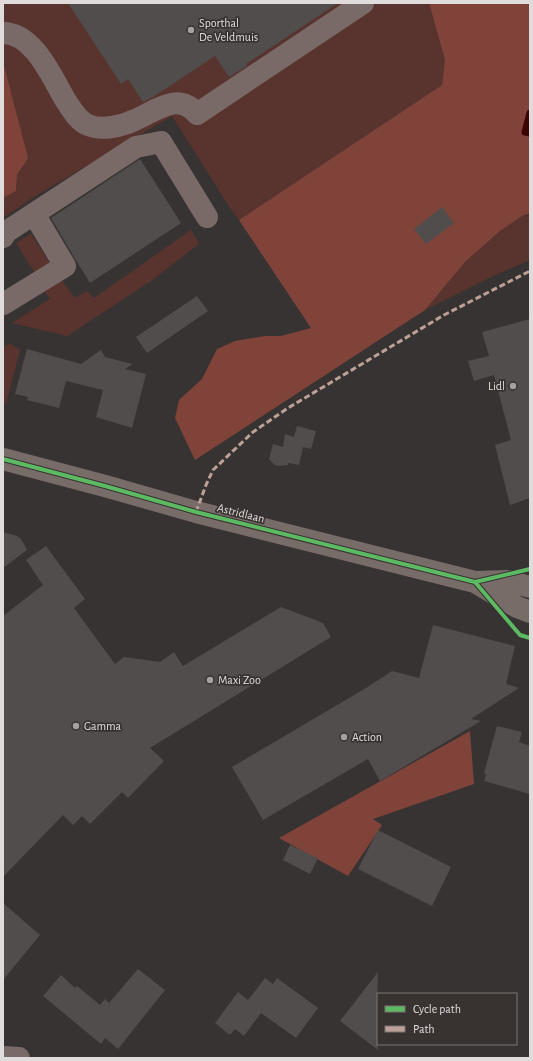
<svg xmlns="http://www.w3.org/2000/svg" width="533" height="1061" viewBox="0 0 533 1061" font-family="'Alegreya Sans',sans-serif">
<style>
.green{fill:#59342e}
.forest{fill:#804339}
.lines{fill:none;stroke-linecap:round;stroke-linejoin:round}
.stream{stroke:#3e0504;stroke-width:7}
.building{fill:#504d4c}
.minor{stroke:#796a68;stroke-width:22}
.major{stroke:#786c69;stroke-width:22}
.quiet{stroke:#bda197;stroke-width:3;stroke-dasharray:6 3;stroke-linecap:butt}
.cycleway-casing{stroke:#383231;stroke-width:6}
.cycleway{stroke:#5cba63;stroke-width:4}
.poi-dot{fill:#a5a1a0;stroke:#383231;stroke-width:1.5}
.labels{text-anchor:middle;stroke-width:3.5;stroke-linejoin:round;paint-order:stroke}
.poi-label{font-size:12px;fill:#e0dcdb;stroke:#383231;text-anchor:start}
.street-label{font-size:12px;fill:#e0dcdb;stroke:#383231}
</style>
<rect width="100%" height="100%" fill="#373332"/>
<path class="green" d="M3 3H429L445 60 442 85 239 220 230 208 172 116 37 195 3 218V196L5 197 16 191 17 176 23 166 3 62Z
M530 213V260L493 276 425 310 465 262 500 231 522 216Z
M191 230 199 244 151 281 67 336 12 323 50 299 43 288 60 278 75 298 87 291 94 298Z
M31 234 51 265 36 275 16 243Z
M11 344 20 350 6 404 3 403V346Z"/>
<path class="forest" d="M429 3H530V213L522 216 500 231 465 262 425 310 195 460 175 418 179 400 202 379 217 349 235 341 265 336H281L311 328 239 220 442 85 445 60Z
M3 62 28 158 17 175 16 191 5 197 3 196Z
M470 731 474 784 373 819 382 825 348 876 279 838Z"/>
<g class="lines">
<path class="stream" d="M530 113 525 132 530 133"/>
</g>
<path class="building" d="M68 3H338L246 64 247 66 229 77 215 56 153 97 143 102 128 79 121 84Z
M140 159 181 223 90 283 77 262 51 218Z
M442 207 454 223 426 244 414 229Z
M197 296 208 311 147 353 136 337Z
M530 319V498L510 505 495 445 511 440 494 375 474 381 468 361 489 356 482 332Z
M27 349 81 364 101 350 105 357 132 364 125 369 146 374 132 428 96 417 103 390 66 381 59 408 27 400 28 397 15 394Z
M297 426 316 431 311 449 303 447 299 465 288 463V465L279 466 275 465 269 459 273 444 283 447 285 434 294 437Z
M3 532 17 536 21 539 27 550 3 568Z
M46 546 85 599 74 608 115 664 124 657 160 662 174 652 183 666 281 607 323 623 331 637 150 748 164 761 128 798 122 792 90 824 82 816 73 825 63 815 3 877V616L43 585 26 560Z
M433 625 515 646 506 684 519 688 471 719 481 721 380 781 368 759 263 820 232 767 366 688 392 671 419 678Z
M497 726 522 732 519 742 530 746V794L484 781 486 774 484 773Z
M378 830 451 867 432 906 358 869Z
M290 845 318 858 310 874 283 860Z
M3 903 40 935 3 980Z
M138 969 165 990 118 1049 105 1038 101 1044 43 996 61 975 75 988 77 986 100 1005 105 999 109 1003Z
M378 972 377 1015 378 1050 340 1021Z
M265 978 273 984 277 978 318 1008 296 1038 261 1013 244 1036 235 1029 230 1035 215 1023 238 992 248 1000Z"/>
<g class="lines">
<path class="minor" d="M3 33C34 33 52 78 66 101 72 110 78 121 88 125 102 131 122 126 135 120 156 111 178 91 197 114L363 3
M3 237 6 232 136 147 161 142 207 217
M3 304 65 266 34 214
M3 1057 19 1058"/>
<path class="major" d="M3 459 105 486 196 512 475 582 508 581 530 587
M475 582 517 607 530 612"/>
<path class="quiet" d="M196 512 206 485 213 470 253 432 288 408 444 315 530 271"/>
<defs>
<path id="cycleway" d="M3 459 105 486 196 512 475 582 530 569
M475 582 520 635 530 638"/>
</defs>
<use href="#cycleway" class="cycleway-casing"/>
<use href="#cycleway" class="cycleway"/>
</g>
<g class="poi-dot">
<circle cx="191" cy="30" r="4"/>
<circle cx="513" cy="386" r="4"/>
<circle cx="210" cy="680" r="4"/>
<circle cx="76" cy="726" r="4"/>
<circle cx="344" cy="737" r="4"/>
</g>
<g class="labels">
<g class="poi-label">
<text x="199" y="27">Sporthal<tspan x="199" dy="14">De Veldmuis</tspan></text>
<text x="505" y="390" text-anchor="end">Lidl</text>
<text x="218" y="684">Maxi Zoo</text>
<text x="84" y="730">Gamma</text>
<text x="352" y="741">Action</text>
</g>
<g class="street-label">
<text transform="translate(241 513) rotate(14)" y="4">Astridlaan</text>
</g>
</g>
<rect width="533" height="1061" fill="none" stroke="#e0dcdb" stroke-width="8"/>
<rect x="377" y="993" width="140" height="52" fill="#383231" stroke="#7b7675"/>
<rect x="385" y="1006" width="20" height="6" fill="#5cba63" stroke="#7b7675"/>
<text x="413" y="1013" font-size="12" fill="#e0dcdb">Cycle path</text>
<rect x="385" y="1026" width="20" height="6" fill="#bda197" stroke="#7b7675"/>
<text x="413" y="1033" font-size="12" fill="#e0dcdb">Path</text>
</svg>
